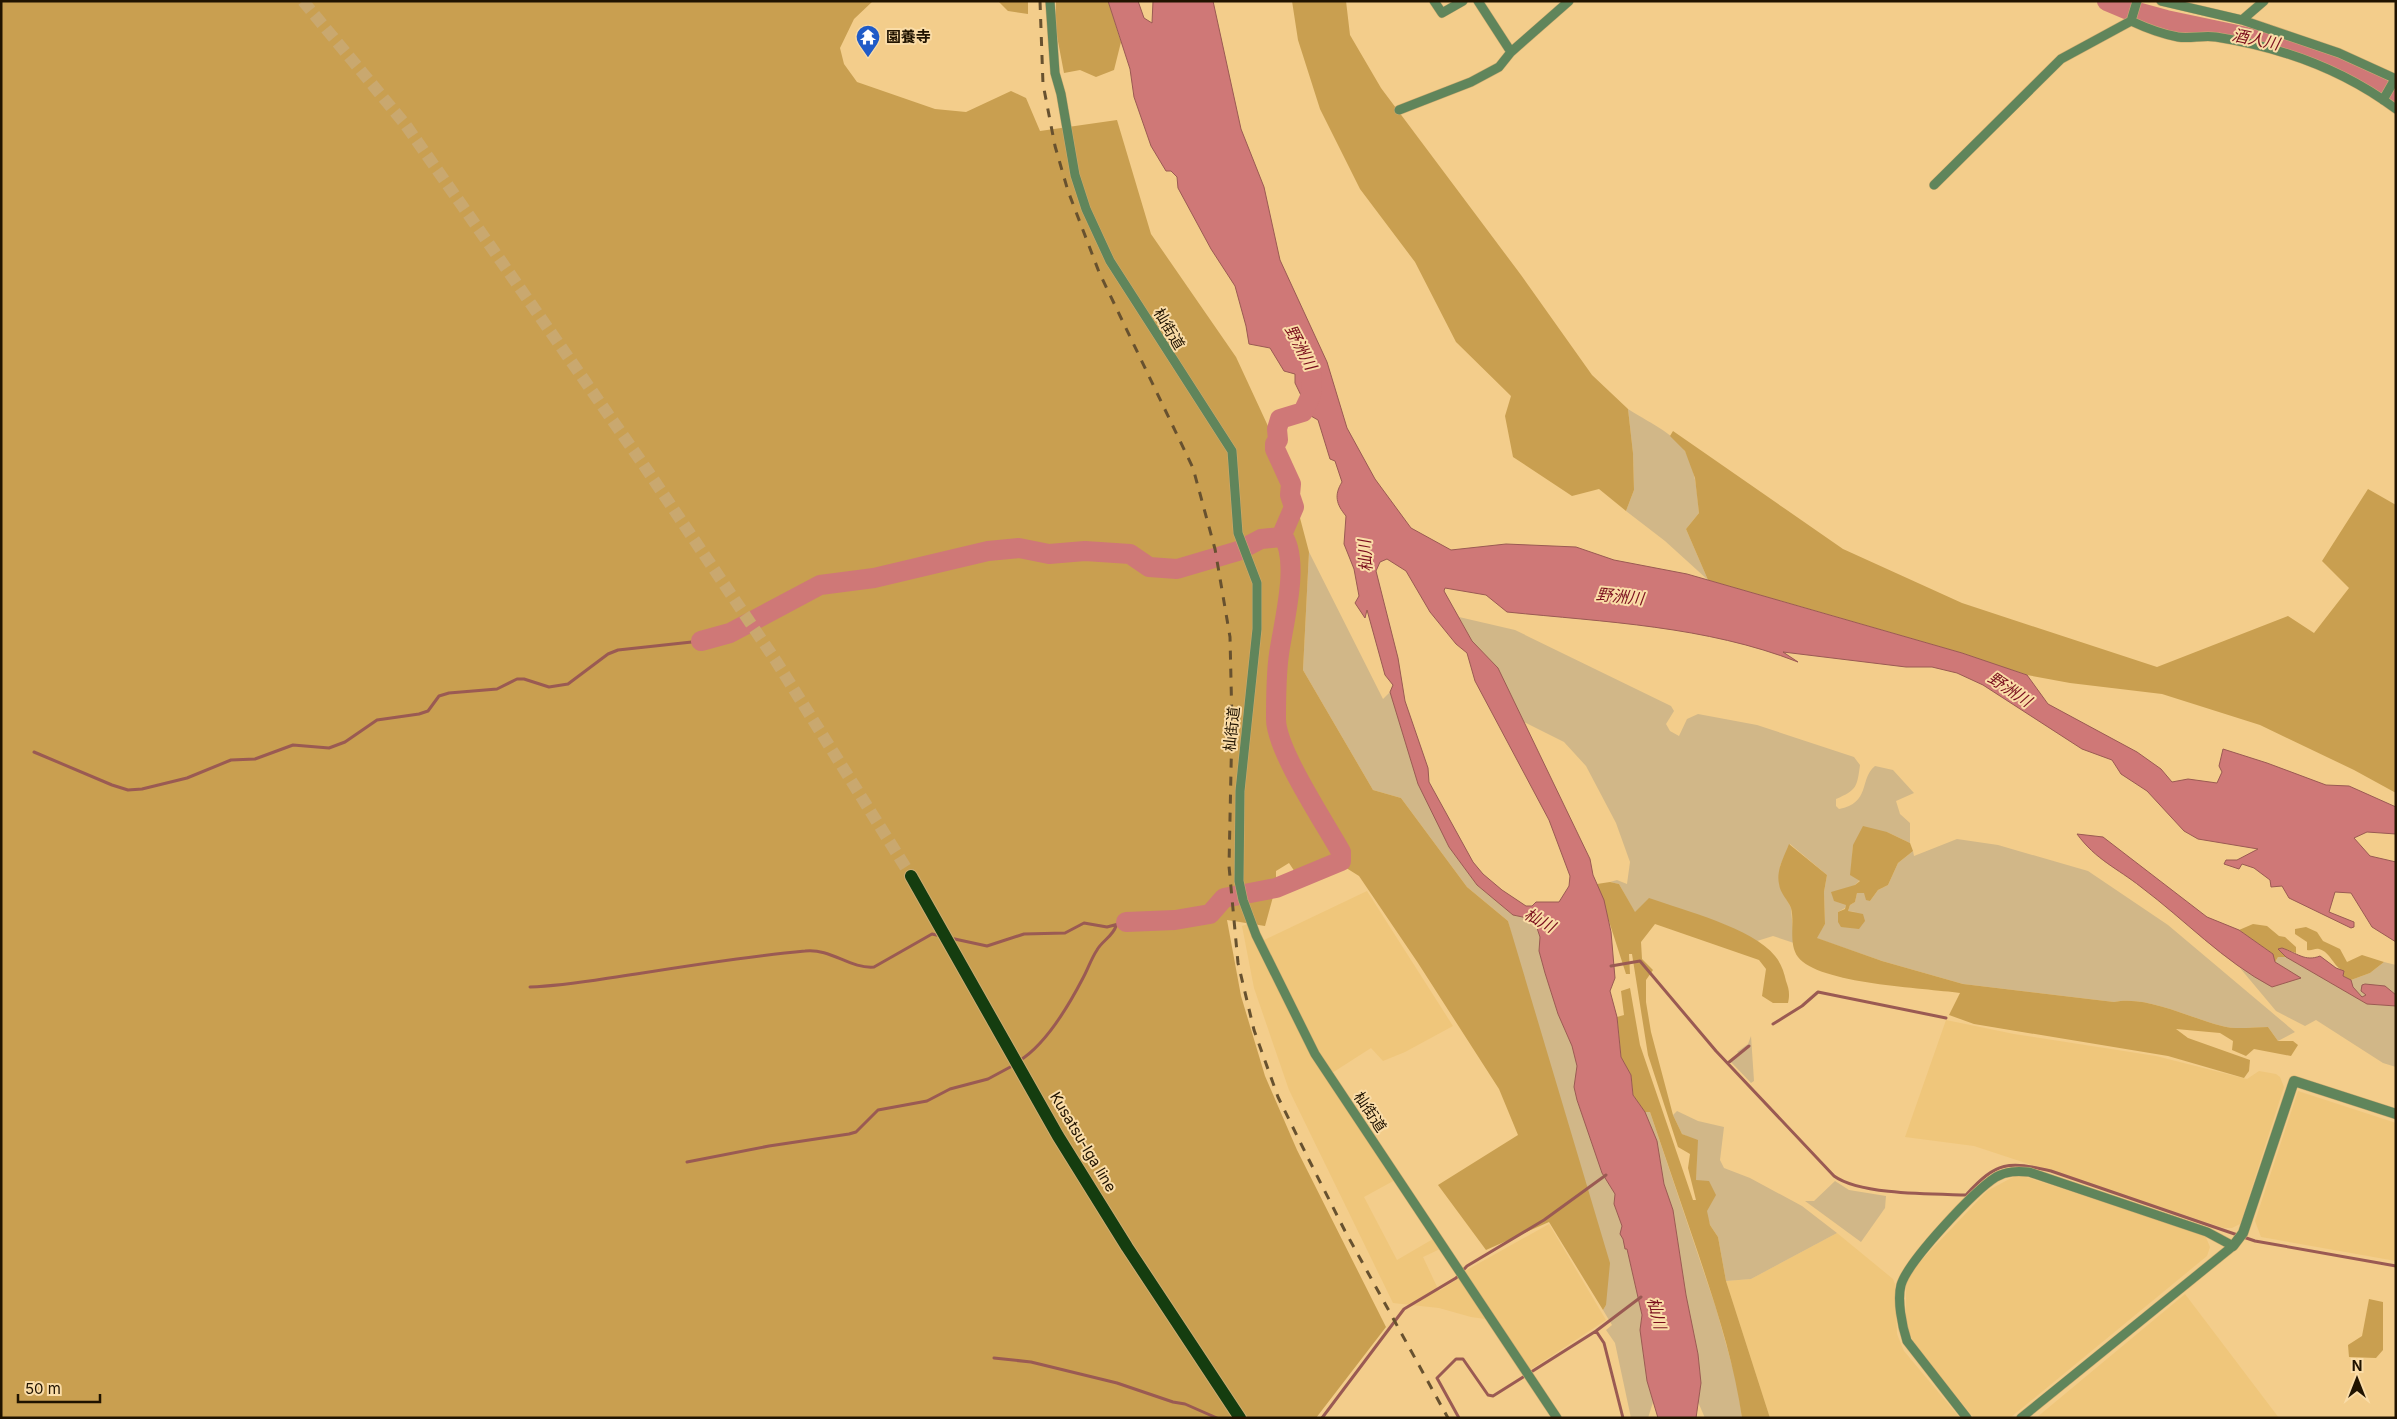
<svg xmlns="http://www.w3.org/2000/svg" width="2397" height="1419" viewBox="0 0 2397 1419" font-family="Inter,'Noto Sans JP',sans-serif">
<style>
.built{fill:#efc67b}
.green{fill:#d1b788}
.forest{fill:#c99f50}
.water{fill:#cf7877;stroke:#9a5a53;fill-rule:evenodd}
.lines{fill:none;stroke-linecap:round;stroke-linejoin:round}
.stream{stroke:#9a5a53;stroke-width:3}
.river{stroke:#cf7877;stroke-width:20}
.primary-tunnel{stroke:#c9a86f;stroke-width:12;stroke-dasharray:12 6;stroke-linecap:butt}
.minor-casing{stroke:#cdac72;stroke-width:10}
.tertiary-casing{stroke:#cdac72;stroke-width:11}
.primary-casing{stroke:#cdac72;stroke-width:14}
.minor{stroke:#60855b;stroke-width:9}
.tertiary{stroke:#60855b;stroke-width:10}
.primary{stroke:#153d0f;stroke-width:12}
.rail{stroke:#67512f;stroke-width:3;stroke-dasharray:9 9;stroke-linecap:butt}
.labels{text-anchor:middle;stroke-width:4;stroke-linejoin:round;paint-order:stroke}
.poi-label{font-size:15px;font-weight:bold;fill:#201300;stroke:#fadca7;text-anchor:start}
.street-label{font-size:15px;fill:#201300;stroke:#fadca7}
.water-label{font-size:16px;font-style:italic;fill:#7a0e1d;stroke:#fadca7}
</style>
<rect width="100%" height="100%" fill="#f3cd8b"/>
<path class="built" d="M1367 891 1453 1026 1405 1052 1383 1061 1371 1048 1332 1073 1317 1052 1280 980 1264 940Z
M1248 924 1312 1058 1395 1180 1364 1197 1397 1260 1433 1239 1440 1249 1423 1257 1439 1291 1459 1278 1485 1319 1471 1317 1439 1308 1393 1303 1289 1090 1254 988 1242 926Z
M1946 1020 2014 1034 2156 1056 2247 1079 2259 1071 2276 1074 2280 1077 2284 1087 2240 1224 2232 1228H2224L1974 1146 1905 1137Z
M2298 1091 2396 1123V1261L2261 1237 2255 1221Z
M2015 1176 2026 1177 2205 1235 2210 1247 2207 1256 2010 1418H1974L1915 1345 1906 1325V1284L1916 1266 1987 1191Z
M1549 1224 1606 1320 1530 1370 1465 1271Z
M1837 1233 1893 1279 1895 1284 1897 1334 1904 1351 1960 1418H1770L1726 1281 1751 1279Z
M2185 1294 2279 1418H2036Z"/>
<path class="green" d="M1628 409C1646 421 1674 433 1685 451 1696 470 1697 493 1699 513L1686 529 1708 580 1665 541 1626 511 1634 490 1633 453Z
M1309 552 1383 699 1390 692 1413 767 1449 847 1477 885 1513 915 1532 919 1536 925 1540 937 1539 951 1545 973 1558 1014 1572 1046 1577 1066 1575 1087 1577 1100 1602 1173 1615 1194 1614 1204 1622 1226 1625 1249H1627L1642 1315 1640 1330 1647 1381 1653 1402 1648 1418H1631L1615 1343 1606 1330 1612 1325 1603 1310 1606 1305 1508 921 1467 887 1401 798 1373 790 1303 670Z
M1459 617 1515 630 1671 706 1674 711 1666 724 1670 731 1679 736 1687 719 1698 714 1757 725 1854 757 1860 765C1857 787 1857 790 1836 799V806L1839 809C1871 803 1859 779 1875 766L1893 770 1914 793 1896 801 1900 814 1910 823V843L1887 832 1853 845 1851 875 1860 880 1855 885 1845 908 1838 912 1857 911H1848L1850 905 1855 902 1857 893 1864 892 1870 901 1878 890 1888 885 1898 863 1913 851 1914 856 1957 839 1998 845 2088 871 2168 925 2295 1032 2278 1041 2268 1027C2253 1027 2236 1030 2222 1026 2189 1018 2147 995 2114 1002L1963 984 1882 961 1816 938 1825 924 1824 892 1827 875 1790 844 1780 866 1779 884 1791 908 1794 943 1773 936 1757 941 1725 925 1649 899 1635 913 1619 884 1610 882 1617 880 1627 884 1630 862 1616 823 1586 766 1564 742 1524 722 1498 668 1472 641Z
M2278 957H2286L2367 1004 2396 1006V1067L2383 1063 2316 1020 2305 1026 2276 1011 2240 968 2272 987 2300 978 2275 962Z
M2384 962 2396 965V995L2385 986 2362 997 2353 987 2351 980 2370 973Z
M1751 1036 1754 1081 1751 1083 1731 1062 1750 1047 1749 1044 1739 1053 1737 1052 1748 1044Z
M1677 1111 1698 1121 1724 1127 1720 1160 1724 1168 1750 1178 1802 1206 1837 1233 1751 1279 1726 1281 1718 1237 1710 1225 1696 1180 1697 1141 1682 1134 1673 1115Z
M1645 1112H1650L1716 1308 1737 1383 1742 1418H1705L1698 1402 1701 1383 1698 1354 1686 1295 1673 1210 1664 1184 1657 1141Z
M1835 1181 1849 1190 1886 1196 1885 1208 1861 1242 1805 1201H1814Z"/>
<path class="forest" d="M1 1H873L854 19 840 48 844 64 857 82 935 109 966 112 1011 91 1026 98 1040 131 1117 120 1151 234 1236 357 1286 465 1309 552 1303 670 1373 790 1401 798 1467 887 1508 921 1610 1263 1606 1305 1603 1310 1549 1222 1486 1250 1438 1185 1518 1135 1499 1089 1418 963 1359 876 1332 859 1299 878 1289 863 1276 871V886L1265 926 1227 920 1241 996 1265 1076 1297 1150 1386 1327 1316 1418H1248L1246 1415 1243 1418H1Z
M998 1H1028V14L1008 11Z
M1056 1H1108L1121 42 1114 70 1096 77 1080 70 1064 73 1056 31Z
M1292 1H1346L1350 35 1381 88 1521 275 1592 375 1628 409 1633 453 1634 490 1626 511 1599 489 1572 496 1513 457 1505 416 1511 396 1456 342 1415 262 1360 189 1320 109 1298 40Z
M1673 431 1843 549 1962 603 2157 667 2288 616 2314 633 2349 588 2322 561 2368 489 2396 505V793L2354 770 2260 725 2162 694 2070 683 2027 675 1962 653 1708 580 1686 529 1699 513 1695 478 1685 451 1670 436Z
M1863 826 1887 832 1910 843 1913 851 1898 863 1888 885 1878 890 1870 901 1866 900 1864 893H1857L1855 902 1850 905 1848 911 1863 914 1865 921 1859 929 1841 927 1838 922V912L1845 909 1846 905 1834 901 1831 892 1855 885 1860 881 1850 875 1853 845Z
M1789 844 1827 875 1824 892 1825 924 1817 938 1882 961 1963 984 2114 1002C2147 995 2189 1018 2222 1026 2236 1030 2253 1027 2268 1027L2278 1041H2293L2298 1045 2291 1056 2254 1049 2246 1056 2232 1050 2233 1041 2220 1033 2176 1029 2188 1038 2250 1060 2249 1071 2244 1078 2168 1056 1974 1024 1949 1015 1960 993C1925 988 1818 984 1798 957 1788 943 1795 923 1791 908 1788 900 1780 893 1779 884 1776 870 1784 857 1789 844Z
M1610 882 1619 884 1635 912 1649 898C1683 910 1753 928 1775 956 1781 963 1784 972 1786 981 1789 989 1790 994 1788 1003H1773L1762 996 1766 969 1759 960 1655 924 1641 942 1642 959 1653 970 1646 980V1002L1651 1032 1673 1115 1682 1134 1698 1140 1696 1180 1709 1181 1716 1195 1707 1211 1710 1225 1718 1237 1726 1281 1770 1418H1742C1734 1361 1716 1307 1698 1253 1682 1206 1666 1159 1650 1112H1645L1633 1095 1631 1075 1621 1057 1617 1017 1624 1015 1621 991 1630 988 1640 1045 1693 1200H1696L1688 1168 1690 1154 1678 1147 1648 1055 1632 954H1629L1630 974H1626L1597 884Z
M2253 924 2267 926 2279 936 2285 937 2296 947V953L2282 948 2279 949 2286 957H2278L2275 962 2273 954 2239 930Z
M2306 927 2317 932 2323 941 2340 949 2347 962 2362 955 2384 962 2370 973 2351 980 2343 976 2344 971C2333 967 2331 952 2319 949 2315 948 2312 951 2307 950V942L2295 934V929Z
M2369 1299 2383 1302V1350L2376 1358 2349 1357 2348 1345 2362 1336Z"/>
<path class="water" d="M1108 1H1138L1144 18 1152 23 1153 1H1213L1241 129 1264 187 1280 260 1327 362 1347 428 1375 479 1411 528 1451 550 1506 544 1576 547 1614 560 1687 574 1962 653 2027 675 2048 704 2137 752 2161 769 2172 782 2188 779 2217 783 2222 772 2219 766 2223 749 2267 763 2326 785 2349 786 2396 807V834L2367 832 2354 838 2370 856 2396 862V942L2372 927 2351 893 2335 892 2329 912 2354 922V927L2351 928 2289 898 2282 886 2271 887 2270 880 2254 868 2242 864 2239 869 2224 864 2226 860H2237L2258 849 2198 839 2184 831 2147 791 2121 774 2112 760 2082 749 1983 685 1957 673 1932 667H1906L1783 652 1798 662C1706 626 1605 622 1507 612L1486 595 1445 588 1444 591 1472 641 1498 668 1590 859 1593 875 1604 900 1611 932 1615 978 1610 991 1617 1017 1621 1057 1631 1075 1633 1095 1645 1112 1657 1141 1664 1184 1673 1210 1686 1295 1698 1354 1701 1383 1696 1418H1658L1647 1381 1640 1330 1642 1315 1627 1249H1625L1623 1239 1620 1234 1622 1226 1614 1204 1615 1194 1602 1173 1577 1100 1574 1087 1577 1066 1572 1046 1558 1014 1545 973 1539 951 1540 937 1536 925 1532 919 1513 915 1477 885 1449 847 1418 784 1390 692 1393 685 1385 675 1367 610 1365 618 1355 603 1359 596 1354 569 1344 544 1346 516C1336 504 1334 495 1342 482L1335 461 1330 459 1318 420 1311 416 1295 383V374L1284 371 1270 348 1249 344 1246 326 1235 286 1211 249 1178 188 1177 177 1171 171H1166L1151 146 1134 97 1130 69ZM1387 559 1406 571 1430 612 1456 644 1467 653 1475 681 1549 820 1570 876 1569 886 1559 902H1536L1532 906H1526L1502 890 1483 874 1473 862 1429 782 1428 768 1405 701 1398 658 1376 571 1380 562Z
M2077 834 2103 837 2207 917 2239 930 2273 954 2275 962 2301 978 2272 987C2223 961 2185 920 2141 887 2117 868 2096 860 2077 834Z
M2282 948C2297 953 2305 962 2320 956L2336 968 2344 971 2343 976 2351 980 2353 987 2362 997 2366 995 2361 991 2362 985 2365 984 2385 986 2396 995V1006L2367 1004 2286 957 2278 949Z"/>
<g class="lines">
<path class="stream" d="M34 752 112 785 128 790 142 789 187 778 231 760 255 759 293 745 329 748 345 742 377 720 419 714 428 711 439 696 449 693 497 689 517 679H524L549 687 568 684 608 654 618 650 701 641
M950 938 987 946 1024 934 1065 933 1084 923 1107 927 1126 922
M1611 966 1640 961 1716 1051 1834 1176C1860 1195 1933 1194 1966 1195 1997 1161 2008 1161 2051 1171L2255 1241 2396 1266
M530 987C566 986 600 979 636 974 692 965 749 956 805 951 831 948 850 969 874 967L932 934 941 936
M1773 1024 1802 1006 1818 992 1946 1018
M1019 1061C1045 1045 1069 1005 1083 978 1088 969 1091 959 1097 950 1102 941 1113 936 1116 926
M1728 1063 1749 1046
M687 1162 769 1146 849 1134 856 1132 878 1110 927 1101 950 1089 988 1079 1014 1065
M1596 1331 1604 1343 1623 1418
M994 1358 1031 1362 1117 1383 1173 1402 1185 1404 1217 1418
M1322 1418 1404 1309 1456 1278 1467 1266 1544 1220 1606 1175
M1459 1418 1437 1378 1456 1359H1463L1488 1395 1493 1396 1596 1331 1641 1297"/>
<path class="river" d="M2107 1 2126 9 2166 20 2304 49 2364 77 2396 98
M701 641 730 633 820 585 874 578 988 551 1019 548 1049 554 1085 551 1130 554 1149 567 1177 569 1238 551 1261 539 1281 537 1294 507 1290 495 1291 484 1275 449V444L1278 440 1277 429 1280 419 1303 412 1311 395 1312 377
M1126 922 1175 920 1210 914 1224 898 1276 888 1341 861V852C1325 823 1276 750 1276 719 1276 698 1276 675 1279 654 1283 625 1301 559 1282 535"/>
<path class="primary-tunnel" d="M303 1 405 124 643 464 776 661 911 876"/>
<defs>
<path id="minor" d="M1050 1 1055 73 1061 94 1075 175 1086 209 1110 261 1232 451 1238 533 1257 583V629L1240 791 1239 881 1243 900 1256 935 1315 1054 1557 1418
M1434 1 1442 13 1463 1
M1478 1 1511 52
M2161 1 2242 20 2264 1
M2242 20 2339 53 2396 79
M2131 21C2146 28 2161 34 2178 37 2190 39 2203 35 2216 37 2280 47 2344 70 2396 109
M2383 100 2395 79
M1399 110 1471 82 1499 67 1511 52 1569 1
M1934 185 2061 59 2131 21 2137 1
M1967 1418 1907 1341C1902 1326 1897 1300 1901 1285 1908 1261 1974 1191 1996 1177 2007 1171 2017 1171 2029 1172L2207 1232 2233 1246 2021 1418"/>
<path id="tertiary" d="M2233 1246 2243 1233 2294 1081 2396 1114"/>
<path id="primary" d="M911 876 1058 1136 1127 1247 1240 1418"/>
</defs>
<use href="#minor" class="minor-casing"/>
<use href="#tertiary" class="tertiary-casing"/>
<use href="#primary" class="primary-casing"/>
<use href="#minor" class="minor"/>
<use href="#tertiary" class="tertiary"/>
<use href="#primary" class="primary"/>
<path class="rail" d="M1040 1 1043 84 1055 146 1068 191 1099 272 1193 468 1215 549 1230 637 1232 723 1229 866 1238 963 1254 1030 1278 1097 1308 1158 1345 1231 1448 1418"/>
</g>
<defs>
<symbol id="temple-pin" viewBox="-11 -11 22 30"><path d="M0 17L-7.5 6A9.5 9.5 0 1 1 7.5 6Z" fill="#205bc7" stroke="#fadca7"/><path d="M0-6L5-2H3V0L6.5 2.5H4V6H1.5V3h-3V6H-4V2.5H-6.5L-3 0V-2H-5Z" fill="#fff"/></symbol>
</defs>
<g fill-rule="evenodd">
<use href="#temple-pin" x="854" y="23" width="28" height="38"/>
</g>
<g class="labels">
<g class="poi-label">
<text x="886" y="42">園養寺</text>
</g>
<g class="street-label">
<text transform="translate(1169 329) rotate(59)" y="5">杣街道</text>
<text transform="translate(1232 729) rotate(-84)" y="5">杣街道</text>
<text transform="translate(1370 1112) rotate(56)" y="5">杣街道</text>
<text transform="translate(1083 1142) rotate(59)" y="5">Kusatsu-Iga line</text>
</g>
<g class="water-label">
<text transform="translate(2256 39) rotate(12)" y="6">酒人川</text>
<text transform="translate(1301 347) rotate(62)" y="6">野洲川</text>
<text transform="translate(1365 556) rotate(-94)" y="6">杣川</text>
<text transform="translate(1620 596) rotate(6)" y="6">野洲川</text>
<text transform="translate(2010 689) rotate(34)" y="6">野洲川</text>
<text transform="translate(1540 920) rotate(29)" y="6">杣川</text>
<text transform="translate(1657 1313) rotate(76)" y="6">杣川</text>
</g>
</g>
<rect width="2397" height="1419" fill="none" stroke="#201300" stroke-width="5"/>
<g transform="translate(2357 1379)" stroke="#fadca7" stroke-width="4" paint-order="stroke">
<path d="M0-4L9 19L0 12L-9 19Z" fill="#201300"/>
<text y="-8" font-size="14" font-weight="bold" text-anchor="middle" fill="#201300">N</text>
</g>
<path d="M18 1394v8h82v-8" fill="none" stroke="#201300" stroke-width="2.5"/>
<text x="25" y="1394" font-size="15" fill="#201300" stroke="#fadca7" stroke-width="4" paint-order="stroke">50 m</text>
</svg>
